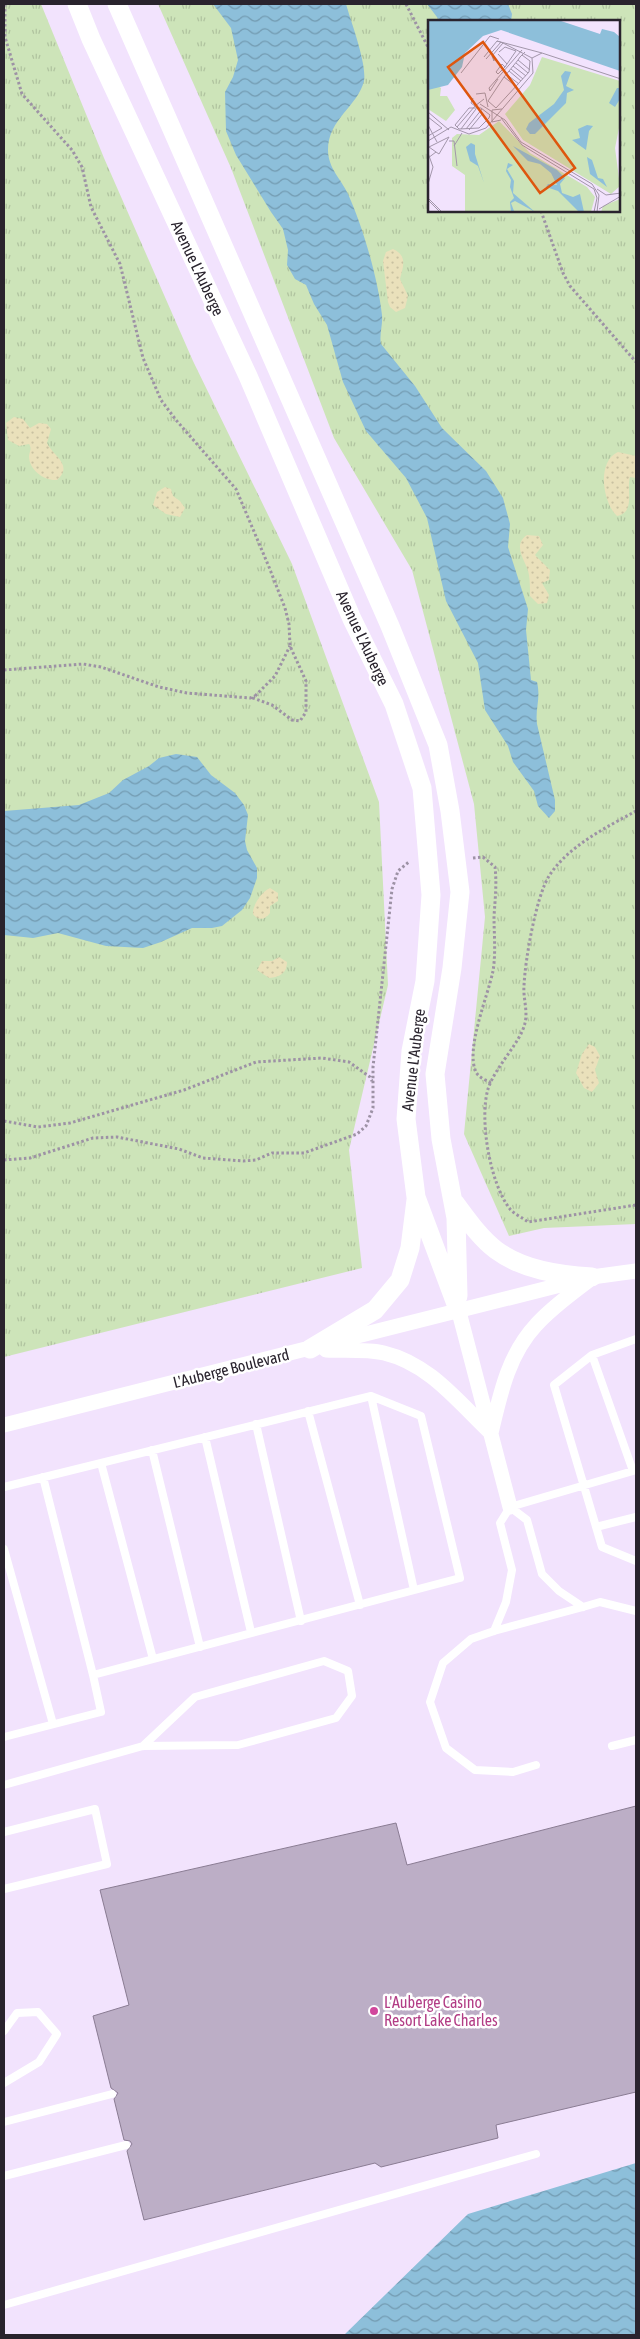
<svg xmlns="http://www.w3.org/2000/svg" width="640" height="2339" viewBox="0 0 640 2339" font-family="'Asap Condensed',sans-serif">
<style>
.grass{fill:url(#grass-tufts);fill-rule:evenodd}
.sand{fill:url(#sand-dots)}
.water{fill:url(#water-waves)}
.building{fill:#bcaec6;stroke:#8a7c93}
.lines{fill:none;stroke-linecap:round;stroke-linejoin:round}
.path{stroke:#9d92a5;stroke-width:3;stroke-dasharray:2.5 2.5;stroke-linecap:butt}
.service{stroke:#fff;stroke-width:8}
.minor{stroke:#fff;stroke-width:15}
.tertiary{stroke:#fff;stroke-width:19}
.hotel-dot{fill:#d1479c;stroke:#fff;stroke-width:2}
.labels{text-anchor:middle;stroke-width:5;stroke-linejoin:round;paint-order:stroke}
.street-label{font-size:16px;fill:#29232d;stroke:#fff}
.hotel-label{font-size:16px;fill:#b23c85;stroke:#fff;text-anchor:start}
.inset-road{fill:none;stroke:#a296aa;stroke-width:1}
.view{fill:#de560e;fill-opacity:0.15;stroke:#de560e;stroke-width:2.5}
.inset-edge{fill:none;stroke:#29232d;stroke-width:2.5}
</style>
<defs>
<pattern id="grass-tufts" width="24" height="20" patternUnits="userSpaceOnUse" patternTransform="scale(1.25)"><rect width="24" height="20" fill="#cde4b9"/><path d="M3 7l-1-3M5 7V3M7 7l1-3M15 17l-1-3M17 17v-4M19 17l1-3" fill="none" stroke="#b0c39f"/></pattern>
<pattern id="sand-dots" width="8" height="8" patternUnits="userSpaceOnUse" patternTransform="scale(1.25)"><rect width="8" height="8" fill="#eae1bb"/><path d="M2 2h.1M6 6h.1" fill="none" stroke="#c9c1a1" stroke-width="1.8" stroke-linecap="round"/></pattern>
<pattern id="water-waves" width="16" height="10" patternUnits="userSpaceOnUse" patternTransform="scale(1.25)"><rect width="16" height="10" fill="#8dbfda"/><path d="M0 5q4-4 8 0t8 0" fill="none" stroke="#739bb1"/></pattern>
</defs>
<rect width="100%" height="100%" fill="#f2e3fd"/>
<path class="grass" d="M4 4H41L104 158 193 361 292 564 379 802 388 985 349 1150 362 1268 4 1357Z
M158 4H636V1224L544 1228 509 1236 464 1134 485 917 474 804 412 570 334 438 231 168ZM429 21H619V211H429Z"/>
<path class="sand" d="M393 249C408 256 403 267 400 279L408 296 405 308 396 312 390 307 388 302 383 261 386 252Z
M14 417 23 419 30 428 39 423 47 424 51 429 47 443C53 456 74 465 57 480 44 481 29 470 29 456 30 450 32 449 29 444L19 446 8 440 6 423Z
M618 452 636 456V478L630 477C626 490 636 512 617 516 603 503 596 462 618 452Z
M165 487 171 489 173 496 180 501 185 508 180 517 166 514 153 505 157 492Z
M527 535 539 536 543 545 535 555 550 570 549 580 542 583 549 595 547 603 538 604 530 596C530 589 530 582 529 575 527 562 511 546 527 535Z
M270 888 278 893V901L270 906V913C265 920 258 921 253 914 252 906 262 891 270 888Z
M279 957 287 962C287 973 280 977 269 978L257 970 262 961H272Z
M589 1044 595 1047 600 1056 595 1070 599 1083 592 1092 584 1088 576 1073 582 1054Z"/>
<path class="water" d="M213 4H346C351 22 367 64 364 81 358 106 328 119 328 150 328 168 341 179 348 194 363 227 378 279 382 315 383 325 379 335 381 344L415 386 442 428 486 471 503 498 510 524 508 547 528 609 526 630 531 680 537 682C541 699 535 708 537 724L555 800V811L549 818 538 806 534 791 513 762 508 746 485 710 478 663 446 601 427 518 406 478 366 431 343 382 327 325 314 304 306 285 295 279 287 265 288 250 283 229 271 212 236 155 226 131 225 92 233 77 238 60 231 28Z
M427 4H508L512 14 511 21H440Z
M176 754 197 757 211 775 235 793 244 805 248 815 245 841 247 850 257 868V878L250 898 242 910 222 926 212 928H192L161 942 143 948 106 946 58 933 33 938 4 935V811L79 805 109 793 123 780 149 766 159 758Z
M636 2163V2335H344L468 2214Z"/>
<path class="building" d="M636 1806V2092L496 2125 498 2138 381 2167 375 2163 144 2220 127 2151 132 2144 130 2141 124 2140 114 2099 118 2093 111 2088 93 2016 129 2005 100 1890 396 1823 407 1865Z"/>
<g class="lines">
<path class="path" d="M5 4V37L22 94 72 150 82 167 91 207 120 264 143 358 161 400 176 420 236 489 269 567 285 608 289 624 290 646 306 681V712L300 721 292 720 272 705 253 698 275 676 290 646
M406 4 429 49
M541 211 563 273 570 286 636 362
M4 670 83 664 101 667 159 687 187 693 250 698 255 696
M636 811C607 827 568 846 549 876 536 897 525 960 524 986 523 998 528 1011 525 1023 521 1042 495 1067 488 1089 479 1119 490 1184 510 1209 514 1214 523 1218 528 1222L636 1205
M473 858 483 857 495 867C497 885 495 899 494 917 494 934 496 953 493 971 488 996 465 1049 476 1072 479 1078 486 1080 491 1083
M4 1121 38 1127 70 1123 184 1090 256 1062 322 1058 349 1062 370 1077 372 1081
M4 1160 30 1158 93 1138 117 1137 179 1149 203 1158 243 1161 256 1160 272 1153H304L357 1134 366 1126 373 1108V1067L392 889 398 871 410 861"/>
<path class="service" d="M636 1339 592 1355 554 1385 602 1547 636 1561
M371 1396 414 1590
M308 1411 360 1605
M256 1424 301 1621
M205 1437 251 1632
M152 1450 200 1647
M101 1463 153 1659
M43 1477 93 1675
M4 1487 371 1396 421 1416 460 1578 93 1675 101 1712 4 1737
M510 1507 527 1520 542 1574 559 1591 583 1607
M596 1527 636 1517
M4 1549 53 1724
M494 1631 506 1602 512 1570 500 1523 510 1507 633 1471 592 1355
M612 1746 636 1740
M536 1765 513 1772 475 1770 446 1748 430 1702 443 1663 471 1639 494 1631 583 1607 600 1602 636 1611
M4 1785 143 1746 238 1745 336 1718 352 1696 348 1671 324 1661 195 1697 143 1746
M4 1832 95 1809 107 1864 4 1889
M4 2031 17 2013 38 2012 57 2034 39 2062 4 2083
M4 2122 112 2094
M4 2176 126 2145
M4 2305 536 2154"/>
<path class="minor" d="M459 1312 510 1507
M326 1350C344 1351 366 1349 384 1353 430 1364 458 1402 491 1433 500 1395 508 1355 536 1325 551 1308 571 1294 589 1280
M4 1425 592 1277 636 1271"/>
<path class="tertiary" d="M77 4 91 39 248 376 352 619 394 704 422 788 431 895 425 981 411 1051 406 1119 416 1197 459 1312
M117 4 390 626 438 745 450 811 460 892 452 968 435 1074 441 1139 456 1218 458 1296
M455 1203C467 1219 480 1238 496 1250 523 1270 559 1275 592 1277
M310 1349 375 1310 400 1280 410 1248 416 1200"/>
</g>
<circle class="hotel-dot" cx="374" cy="2011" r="5"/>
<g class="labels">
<g class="street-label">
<text transform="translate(198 268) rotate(65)" y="6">Avenue L'Auberge</text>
<text transform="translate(363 638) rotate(65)" y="6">Avenue L'Auberge</text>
<text transform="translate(413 1060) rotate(-83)" y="6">Avenue L'Auberge</text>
<text transform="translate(231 1368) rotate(-14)" y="6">L'Auberge Boulevard</text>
</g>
<g class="hotel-label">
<text x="384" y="2008">L'Auberge Casino<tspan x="384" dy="18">Resort Lake Charles</tspan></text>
</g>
</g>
<g transform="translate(428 20)">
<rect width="192" height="192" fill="#f2e3fd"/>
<path d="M114 37 192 61V103L187 128 192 166 183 174 95 120 77 94 102 65ZM7 64 13 68 12 76H19L27 90 18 101 0 89V68ZM71 101 102 133 159 167 167 177 163 192H37V155L24 146V118L29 114 51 115Z" fill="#cde4b9"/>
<path d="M192 179V192H173L175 186Z" fill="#cde4b9"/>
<path d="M0 0H130L172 14 174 9 186 12 192 17V51L73 10 55 16 37 33 34 47 20 65 0 70ZM137 51 143 52 138 66 146 70 139 73 138 83 107 114H102L98 109 101 103 126 84 136 70 133 56ZM189 68H192V79L187 87 181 83ZM159 105 165 106 161 111 158 130 144 120 152 118 150 109ZM43 123 47 125V134L56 163 50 146 42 141 38 127ZM85 126 129 150 137 158 132 164 134 173 145 177 152 174 156 192H151L130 171 118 167 120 164 129 165 123 153 112 144 100 141ZM159 137 164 140 170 158 175 159 179 167 162 154ZM80 143 85 145 79 149 86 161 85 173 107 192 87 181 83 183 86 191 83 192 82 182 86 178 82 167 83 160 78 151Z" fill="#8dbfda"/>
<path class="inset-road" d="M69 21 114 33M70 34 79 44 88 31 77 27 71 32M65 35 66 41 64 36 75 23 104 38M94 35 102 41 101 52 68 88 60 81 76 57 81 51 90 40 92 37 97 32M56 37 69 21 75 23M104 38 114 33 193 59M58 39 73 22M90 40 102 50M88 43 100 53M85 46 98 56M77 47 74 44 68 52 70 54 77 47 79 44M83 49 95 59M81 51 93 61M33 53 62 16 71 19M78 54 91 64M76 57 89 67M70 59 62 71 61 68 94 30M48 74 57 73 60 87M45 78 43 83 47 86 56 79M52 84 77 100 93 122 164 164 171 175 169 192M41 88H53L62 95 61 98 51 108 31 109 27 105ZM0 92 21 110M0 97 14 108 0 116M73 98 94 125 166 169 169 178 166 192M73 100 64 102V90L74 89M0 105 9 122M29 107 47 86M33 109 48 89M38 109 54 89M41 110 55 93M0 121 23 107 41 114 58 108 105 53 104 38M21 121H26L29 146M26 126 34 113M0 133 5 147 0 164M0 138 8 132 11 134 21 117 1 127 8 132M169 169 178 175 193 173M0 178 14 192M0 180 12 192M171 189 193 176"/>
<path class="view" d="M55 22 147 148 112 173 20 47Z"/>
<rect width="192" height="192" class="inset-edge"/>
</g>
<rect width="640" height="2339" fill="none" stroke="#29232d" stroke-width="10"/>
</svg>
